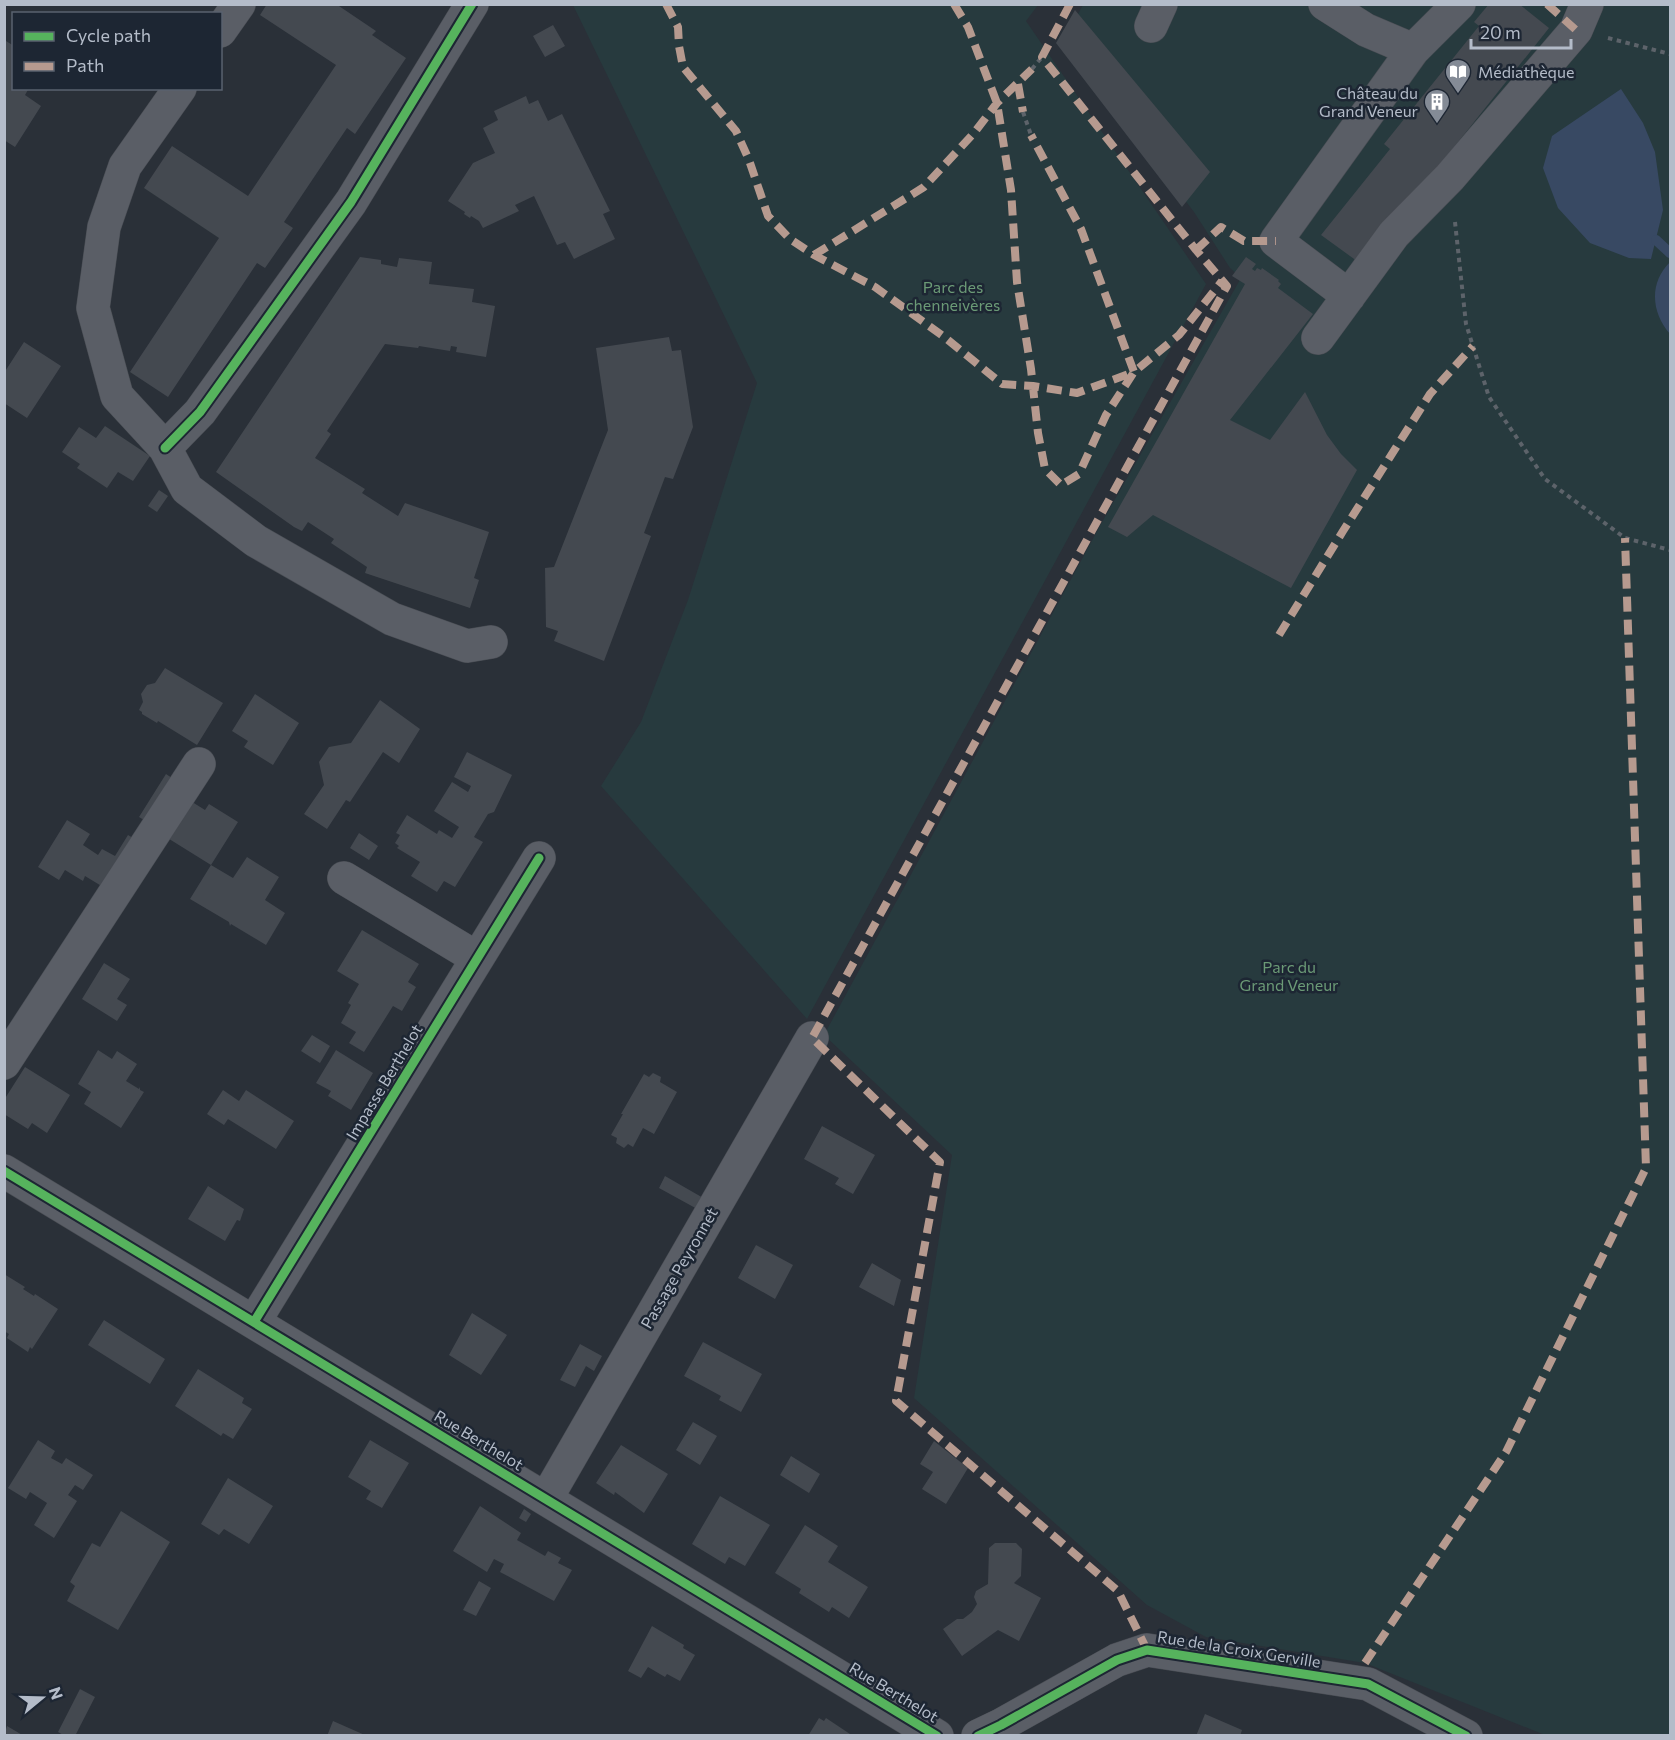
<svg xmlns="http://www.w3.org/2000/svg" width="1675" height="1740" viewBox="0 0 1675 1740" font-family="Commissioner,sans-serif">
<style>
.green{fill:#273a3e}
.water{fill:#384963}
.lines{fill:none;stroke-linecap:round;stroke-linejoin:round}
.stream{stroke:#384963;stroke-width:10}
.building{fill:#444950}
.minor-casing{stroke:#484c53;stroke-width:34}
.path{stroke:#5d636a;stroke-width:4;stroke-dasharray:4.5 4.5;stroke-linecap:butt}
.minor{stroke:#5a5e66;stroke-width:33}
.quiet{stroke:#b69a8f;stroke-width:8;stroke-dasharray:15 8;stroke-linecap:butt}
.cycleway-casing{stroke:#1d2633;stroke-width:13}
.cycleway{stroke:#56b35d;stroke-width:9}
.labels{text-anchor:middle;stroke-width:5;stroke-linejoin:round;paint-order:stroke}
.poi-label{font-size:16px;fill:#b4bcc9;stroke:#1d2633;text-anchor:start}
.park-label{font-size:16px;fill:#6b9a76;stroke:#1d2633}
.street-label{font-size:16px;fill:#b4bcc9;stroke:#1d2633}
</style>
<rect width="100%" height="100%" fill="#2a3038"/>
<path class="green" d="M573 5H1038L1026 21 1206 284 807 1019 601 786 641 722 688 600 757 383Z
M1083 5H1670V1735H1545L1365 1663 1206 1637 1147 1605 914 1398 952 1155 824 1035 1101 524 1241 278 1230 268 1194 212 1063 41Z"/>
<path class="water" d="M1621 89 1643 123 1655 152 1663 210 1651 259 1629 258 1590 243 1558 208 1543 168 1552 136Z
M1670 262V334C1651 312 1649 283 1670 262Z"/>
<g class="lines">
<path class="stream" d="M1656 240 1670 253"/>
</g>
<path class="building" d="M267 4H336L376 31 372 35 406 58 355 134 347 128 284 222 293 228 265 268 257 263 168 397 130 372 219 238 144 188 172 146 248 196 336 65 260 15Z
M1489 4H1519L1549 28 1361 264 1321 235 1390 149 1384 144 1479 26 1474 22Z
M1075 10 1210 172 1182 207 1056 43Z
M553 25 565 46 545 57 533 36Z
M6 41 14 46V88H29L25 95 41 106 15 147 4 140Z
M526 96 529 104 538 100 548 121 562 114 610 211 603 214 615 239 574 259 565 242 557 245 534 196 515 205 519 211 483 228 479 221 471 216 470 218 464 214 465 212 448 201 473 163 495 153 483 128 498 120 494 111Z
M360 257 381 260V264L397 267 399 258 432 262 429 284 474 289 472 302 495 306 486 357 456 352 457 347 451 346 450 351 419 346 418 348 385 344 327 431 331 434 315 458 365 489 362 493 398 516 405 503 489 532 474 578 479 580 470 608 365 573 367 567 331 543 334 539 308 522 302 531 294 527 216 472Z
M1246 257 1256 264 1252 269 1255 271 1257 268 1261 270 1262 268 1279 280 1278 281 1281 284 1278 288 1313 314 1230 420 1270 440 1305 392 1327 435 1341 454 1357 470 1291 588 1153 515 1127 537 1108 527 1245 284 1232 276Z
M669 337 672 351 681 350 693 427 673 479 665 477 644 533 651 536 604 661 554 641 558 631 546 627 545 568 554 567 608 430 596 348Z
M24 342 61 366 27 418 4 403V373Z
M105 426 150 456 133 481 118 472 107 488 77 468 80 464 62 452 79 427 96 438Z
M159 490 168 496 157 512 148 506Z
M165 668 223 703 197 745 158 721 157 723 142 714V712L139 710 143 702 141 694 147 685 155 683Z
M255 694 299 723 273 765 244 747 248 741 232 731Z
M380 700 420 729 399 763 383 752 350 802 346 800 327 829 304 814 324 785 319 762 329 747 351 743Z
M467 752 512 775 494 812 488 814 474 837 483 842 455 887 444 881 437 892 411 876 420 862 397 848 399 846 395 843 400 835 396 833 407 815 437 834 439 830 452 838 459 827 434 811 452 782 468 792 471 786 454 777Z
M166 774 175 780 149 823 139 817Z
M189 800 205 810 209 804 238 822 211 865 166 837Z
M67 820 90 834 83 845 98 855 102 849 115 856 128 835 138 841 108 890 85 876 83 881 65 870 59 880 38 867Z
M359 833 378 846 369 860 350 848Z
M247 857 279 877 265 900 285 913 266 945 231 924 230 926 229 922 190 899 211 865 233 878Z
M362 930 419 964 408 982 416 987 402 1011 393 1006 364 1052 349 1043 356 1032 341 1023 351 1005 348 1003 359 984 337 971Z
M104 963 130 979 117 999 127 1005 117 1021 82 999Z
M312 1035 330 1046 320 1063 301 1051Z
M98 1050 112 1059 117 1051 137 1064 126 1081 139 1089 140 1087V1090L144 1092 121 1128 84 1104 91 1092 78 1084Z
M336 1050 373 1073 351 1110 328 1096 331 1091 316 1083Z
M25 1067 70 1095 47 1133 32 1123 28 1129 4 1114V1100Z
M653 1073 661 1077 660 1082 677 1092 654 1134 643 1128 633 1147 628 1144 624 1148 616 1143 617 1138 611 1135 623 1114H621L644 1074 649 1077Z
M223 1090 239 1101 246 1090 294 1121 276 1149 228 1119 224 1125 207 1114Z
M822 1126 875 1155 853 1194 835 1184 839 1178 804 1159Z
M665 1176 705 1199 699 1210 659 1188Z
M208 1186 244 1209 240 1221 237 1220 225 1241 188 1219Z
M756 1245 793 1265 775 1299 738 1278Z
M872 1263 901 1280 894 1306 859 1287Z
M4 1274 25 1287 23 1289 34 1296 35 1294 58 1309 32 1349 30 1347 28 1352 7 1338 9 1334 4 1331Z
M472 1313 507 1335 481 1375 449 1355Z
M104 1320 165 1359 150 1384 88 1345Z
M703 1342 762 1374 741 1412 719 1400 721 1396 684 1376Z
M580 1344 602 1356 594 1371 586 1366 575 1387 560 1380Z
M198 1369 244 1398 242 1403 252 1409 233 1439 223 1433 221 1436 175 1406Z
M693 1422 717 1436 700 1465 676 1450Z
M38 1440 55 1451 51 1458 62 1464 66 1458 93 1475 83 1490 75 1485 68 1495 77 1501 54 1538 34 1525 47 1503 30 1492 26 1499 8 1488Z
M370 1440 409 1463 382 1508 366 1499 371 1491 348 1477Z
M934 1441 968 1468 946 1504 922 1489 933 1472 920 1464Z
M621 1445 668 1474 644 1513 615 1492 614 1495 596 1483Z
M791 1456 820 1474 809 1493 780 1475Z
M228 1478 273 1506 249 1544 224 1529 219 1535 201 1524Z
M720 1496 770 1525 745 1566 729 1557 725 1564 692 1544Z
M480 1506 521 1533 517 1540 545 1556 548 1551 561 1558 558 1563 572 1570 554 1601 500 1572 504 1564 494 1559 487 1572 453 1551Z
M524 1509 531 1514 526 1522 519 1518Z
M121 1511 170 1542 118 1630 67 1601 75 1586 70 1582 92 1543 100 1547Z
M805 1525 838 1546 828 1562 868 1587 849 1618 832 1607 829 1612 799 1593 801 1589 775 1573Z
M995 1543H1016L1022 1549 1021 1576 1014 1583 1041 1598 1019 1641 998 1630 962 1656 943 1629 957 1619H963L972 1612 977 1604 974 1597 976 1591 988 1584 989 1548Z
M479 1581 491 1588 476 1616 463 1610Z
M652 1626 684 1645 683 1648 695 1655 680 1681 667 1674 665 1677 648 1667 641 1678 628 1671Z
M80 1689 95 1697 75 1736H65L58 1732Z
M1205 1714 1242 1730 1240 1736H1196Z
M819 1718 824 1721 826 1718 853 1736H808Z
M333 1721 367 1736H327Z
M7 1726 24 1736H4Z"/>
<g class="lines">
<defs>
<path id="minor" d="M1325 4 1366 30 1413 50 1459 4
M1151 26 1161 4
M220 31 239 4
M180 88 125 166 104 227 93 308 117 396 165 448 187 489 256 541 392 619 467 646 491 642
M1349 296 1276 241 1413 50
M1318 338 1394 234 1450 177 1576 30 1587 4
M165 448 200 412 351 202 472 4
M344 878 477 958
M4 1063 199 764
M4 1171 937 1736
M254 1322 539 858
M546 1499 812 1038
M978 1736 1001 1725 1117 1660 1147 1650 1368 1684 1466 1736"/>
</defs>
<use href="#minor" class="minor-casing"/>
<path class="path" d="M1608 38 1670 54
M1032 69 1042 57
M1023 112 1031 135
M1455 222 1466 324 1489 397 1545 479 1625 538 1670 550"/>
<use href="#minor" class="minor"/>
<path class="quiet" d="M666 4 678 27 679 46 683 67 736 131 749 160 768 216 790 239 814 255 875 287 943 336 1002 384 1033 386 1077 393 1134 372 1081 229 1031 135
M954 4 968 27 997 103 1011 190 1017 282 1031 369 1038 433 1045 469 1061 485 1079 474 1106 415 1134 372 1179 335 1222 281
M1070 4 1042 57 1196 250 1227 286 812 1038 940 1162 896 1401 1118 1591 1147 1650
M1547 4 1576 30
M1018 84 1023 112
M1196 250 1221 227 1244 241H1276
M814 255 924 187 974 133 997 103 1032 69
M1279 635 1343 531 1430 394 1473 346
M1365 1663 1506 1452 1646 1168 1625 538"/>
<defs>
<path id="cycleway" d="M165 448 200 412 351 202 472 4
M4 1171 937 1736
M254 1322 539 858
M978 1736 1001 1725 1117 1660 1147 1650 1368 1684 1466 1736"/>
</defs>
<use href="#cycleway" class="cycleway-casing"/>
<use href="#cycleway" class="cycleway"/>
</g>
<defs>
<symbol id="library-pin" viewBox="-11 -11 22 30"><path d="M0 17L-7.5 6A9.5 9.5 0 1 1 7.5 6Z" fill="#848b96" stroke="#1d2633"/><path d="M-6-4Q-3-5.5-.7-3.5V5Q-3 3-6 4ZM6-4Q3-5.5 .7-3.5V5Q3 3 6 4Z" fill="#fff"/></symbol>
<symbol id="building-pin" viewBox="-11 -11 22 30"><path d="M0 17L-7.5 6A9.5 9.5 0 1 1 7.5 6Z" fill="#848b96" stroke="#1d2633"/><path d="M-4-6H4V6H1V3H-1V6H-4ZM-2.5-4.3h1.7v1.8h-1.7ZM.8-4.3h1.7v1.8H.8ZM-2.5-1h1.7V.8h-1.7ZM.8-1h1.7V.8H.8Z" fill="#fff"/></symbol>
</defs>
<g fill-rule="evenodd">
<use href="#library-pin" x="1443" y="57" width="30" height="40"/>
<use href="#building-pin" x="1422" y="87" width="30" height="40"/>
</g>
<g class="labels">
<g class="poi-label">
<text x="1478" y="78">Médiathèque</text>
<text x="1418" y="99" text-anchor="end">Château du<tspan x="1418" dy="18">Grand Veneur</tspan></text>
</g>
<g class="park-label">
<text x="953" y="293">Parc des<tspan x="953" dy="18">chenneivères</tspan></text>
<text x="1289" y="973">Parc du<tspan x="1289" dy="18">Grand Veneur</tspan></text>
</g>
<g class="street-label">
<text transform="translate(384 1082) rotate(-59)" y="6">Impasse Berthelot</text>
<text transform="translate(679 1268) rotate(-60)" y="6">Passage Peyronnet</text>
<text transform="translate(479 1440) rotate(31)" y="6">Rue Berthelot</text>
<text transform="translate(1239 1649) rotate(9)" y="6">Rue de la Croix Gerville</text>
<text transform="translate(894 1692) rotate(31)" y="6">Rue Berthelot</text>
</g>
</g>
<rect width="1675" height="1740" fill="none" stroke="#b4bcc9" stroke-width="12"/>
<rect x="12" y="12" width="210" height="78" fill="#1d2633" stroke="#59626f" stroke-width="1.5"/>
<rect x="24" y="32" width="30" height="9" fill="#56b35d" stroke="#59626f" stroke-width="1.5"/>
<text x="66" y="42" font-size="18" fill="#b4bcc9">Cycle path</text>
<rect x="24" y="62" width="30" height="9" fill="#b69a8f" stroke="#59626f" stroke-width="1.5"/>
<text x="66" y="72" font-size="18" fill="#b4bcc9">Path</text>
<g transform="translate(42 1698) rotate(71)" stroke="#1d2633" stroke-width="4.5" paint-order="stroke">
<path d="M0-4.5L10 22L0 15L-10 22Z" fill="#b4bcc9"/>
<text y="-9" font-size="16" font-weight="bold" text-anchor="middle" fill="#b4bcc9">N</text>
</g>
<path d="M1471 39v9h100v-9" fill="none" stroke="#b4bcc9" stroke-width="3"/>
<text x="1480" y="39" font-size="18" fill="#b4bcc9" stroke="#1d2633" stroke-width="4.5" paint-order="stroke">20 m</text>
</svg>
